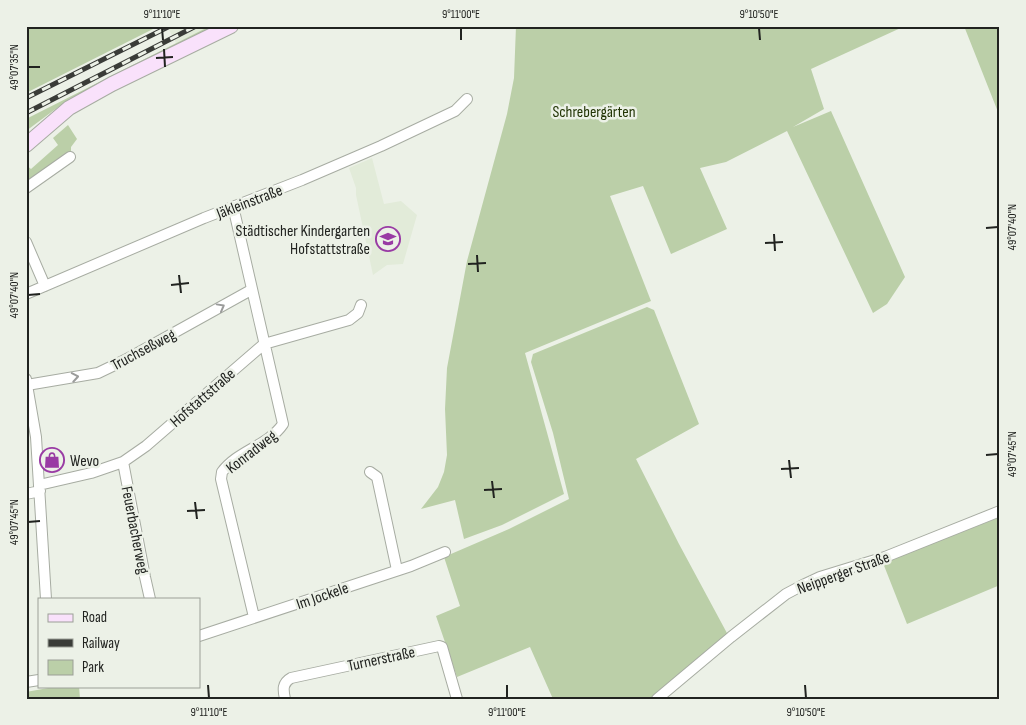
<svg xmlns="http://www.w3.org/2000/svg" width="1026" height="725" viewBox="0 0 1026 725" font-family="'Sofia Sans Condensed',sans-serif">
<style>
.built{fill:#e2ebd9}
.green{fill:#bbcfa8}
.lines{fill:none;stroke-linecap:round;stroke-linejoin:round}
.street-casing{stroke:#a7aca2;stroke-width:12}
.secondary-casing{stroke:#a7aca2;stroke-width:16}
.street{stroke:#fff;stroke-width:10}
.secondary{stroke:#f9e1fb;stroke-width:14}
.rail-casing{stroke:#3a3c38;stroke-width:5}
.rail{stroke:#ecf1e7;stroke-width:3;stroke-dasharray:9;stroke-linecap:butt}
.oneway{stroke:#9b9c9b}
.ticks{fill:none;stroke:#212320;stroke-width:2}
.labels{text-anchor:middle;stroke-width:5;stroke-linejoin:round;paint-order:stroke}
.park-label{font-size:16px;fill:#223505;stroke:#ecf1e7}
.street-label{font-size:16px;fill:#212320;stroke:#ecf1e7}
.poi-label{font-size:16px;fill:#212320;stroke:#ecf1e7;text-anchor:end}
.neatline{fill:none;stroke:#212320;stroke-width:2}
.ticks-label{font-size:12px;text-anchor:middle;fill:#212320}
</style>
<rect width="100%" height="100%" fill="#ecf1e7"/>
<path class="built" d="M167 26H210L176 43Z
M372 158 384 204 401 201 417 215 403 264 387 265 373 275 356 195V188L349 168Z"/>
<path class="green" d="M26 26H159L26 93Z
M210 26H219L69 99 26 131V119Z
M516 26H905L811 69 824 109 793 127 831 111 905 277 887 304 873 313 787 131 726 162 700 168 727 229 671 254 643 186 610 196 651 301 525 353 564 494 502 525 464 539 455 500 421 509 438 487 444 472 447 455 445 409 447 368 467 261 507 114 514 78Z
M964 26H1000V117Z
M68 125 77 139 71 147V153L26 185V165L31 169 58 145 53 138Z
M647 307 654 310 699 424 636 459 679 544 728 635 650 699H553L530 647 457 677 436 616 460 606 444 557 509 529 569 499 553 433 531 362 533 354Z
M1000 517V585L907 624 883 563Z
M59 686H79L80 699H26V692Z"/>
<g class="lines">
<defs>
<path id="street" d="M26 188 70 157
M233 206 283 424C268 446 237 451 222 472L221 479 254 617
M26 242 45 286
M26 294 204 218 302 180 381 146 455 111 467 99
M26 379 36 437 46 599
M27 385 98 373 125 360 251 290
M123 462 145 577 150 599
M370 472 377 477 397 570
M39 485 91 473 123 462 146 446 264 344 349 320 358 313 361 305
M26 494 40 491
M199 636 411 566 445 552
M26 682 39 680
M285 699C283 690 282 683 291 678L439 646 442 647 457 699
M657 699 731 637 786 594 803 585 820 577 885 557 1000 511"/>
<path id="secondary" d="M26 145 69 108 112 84 231 26"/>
</defs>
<use href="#street" class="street-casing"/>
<use href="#secondary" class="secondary-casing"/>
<use href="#street" class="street"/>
<use href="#secondary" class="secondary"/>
<defs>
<path id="rail" d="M26 98 170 26
M26 113 196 26"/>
</defs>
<use href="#rail" class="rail-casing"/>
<use href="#rail" class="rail"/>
</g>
<defs><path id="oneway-chevron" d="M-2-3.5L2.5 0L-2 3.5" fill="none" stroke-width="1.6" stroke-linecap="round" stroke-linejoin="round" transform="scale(1.25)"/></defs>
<g class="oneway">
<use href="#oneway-chevron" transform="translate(221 307) rotate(-29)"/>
<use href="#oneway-chevron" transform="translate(75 377) rotate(-10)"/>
</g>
<path class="ticks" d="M162 28 163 40M461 28V40M759 28 760 40M164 49 165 67M156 58 173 57M28 67H40M986 228 998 227M774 234 775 251M765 243 783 242M477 255 478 272M468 264 486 263M179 275 181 293M171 285 189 283M28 295 40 294M986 455 998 454M789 460 791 478M781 469 799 468M492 481 494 498M484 490 502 489M195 502 197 519M187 511 205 510M28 522 40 521M208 685 209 698M507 685V698M805 685 806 698"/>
<defs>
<symbol id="school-ring" viewBox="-11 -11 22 22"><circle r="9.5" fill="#ecf1e7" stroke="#993ba4" stroke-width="1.5"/><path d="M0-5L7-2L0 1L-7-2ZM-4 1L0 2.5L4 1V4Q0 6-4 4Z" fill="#993ba4"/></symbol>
<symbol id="shop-ring" viewBox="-11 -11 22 22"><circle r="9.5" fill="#ecf1e7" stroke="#993ba4" stroke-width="1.5"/><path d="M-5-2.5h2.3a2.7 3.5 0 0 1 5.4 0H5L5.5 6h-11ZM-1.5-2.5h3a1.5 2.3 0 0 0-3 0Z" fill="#993ba4"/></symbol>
</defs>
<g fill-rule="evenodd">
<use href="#school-ring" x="374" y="225" width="28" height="28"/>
<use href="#shop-ring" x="38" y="446" width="28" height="28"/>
</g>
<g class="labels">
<g class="park-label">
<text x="594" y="117">Schrebergärten</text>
</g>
<g class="street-label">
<text transform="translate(249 201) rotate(-21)" y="6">Jäkleinstraße</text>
<text transform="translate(143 349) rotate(-28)" y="6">Truchseßweg</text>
<text transform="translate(202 397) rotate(-41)" y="6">Hofstattstraße</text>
<text transform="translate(251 451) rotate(-38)" y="6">Konradweg</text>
<text transform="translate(136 530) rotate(79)" y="6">Feuerbacherweg</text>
<text transform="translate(843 572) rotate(-20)" y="6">Neipperger Straße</text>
<text transform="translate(322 595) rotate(-19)" y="6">Im Jockele</text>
<text transform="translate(381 658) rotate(-12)" y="6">Turnerstraße</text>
</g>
<g class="poi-label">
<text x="370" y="236">Städtischer Kindergarten<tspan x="370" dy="18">Hofstattstraße</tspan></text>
<text x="70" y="466" text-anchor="start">Wevo</text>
</g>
</g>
<rect width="1026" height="725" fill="none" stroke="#ecf1e7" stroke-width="55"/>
<rect x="38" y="598" width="162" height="90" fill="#ecf1e7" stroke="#9b9f97"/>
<rect x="48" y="614" width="25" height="8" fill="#f9e1fb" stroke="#9b9f97"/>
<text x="82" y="622" font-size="15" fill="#212320">Road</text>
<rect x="48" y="639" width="25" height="8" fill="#3a3c38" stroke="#9b9f97"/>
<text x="82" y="648" font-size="15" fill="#212320">Railway</text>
<rect x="48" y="660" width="25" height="15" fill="#bbcfa8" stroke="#9b9f97"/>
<text x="82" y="672" font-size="15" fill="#212320">Park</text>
<rect x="28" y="28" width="970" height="670" class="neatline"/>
<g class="ticks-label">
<text x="162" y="18">9°11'10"E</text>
<text x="461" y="18">9°11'00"E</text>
<text x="759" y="18">9°10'50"E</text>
<text transform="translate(14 67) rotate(-90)" y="4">49°07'35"N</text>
<text transform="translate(1012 227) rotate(-90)" y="4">49°07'40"N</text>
<text transform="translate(14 295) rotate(-90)" y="4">49°07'40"N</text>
<text transform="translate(1012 454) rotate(-90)" y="4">49°07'45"N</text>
<text transform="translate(14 522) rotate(-90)" y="4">49°07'45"N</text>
<text x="209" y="716">9°11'10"E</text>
<text x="507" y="716">9°11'00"E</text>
<text x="806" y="716">9°10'50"E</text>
</g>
</svg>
